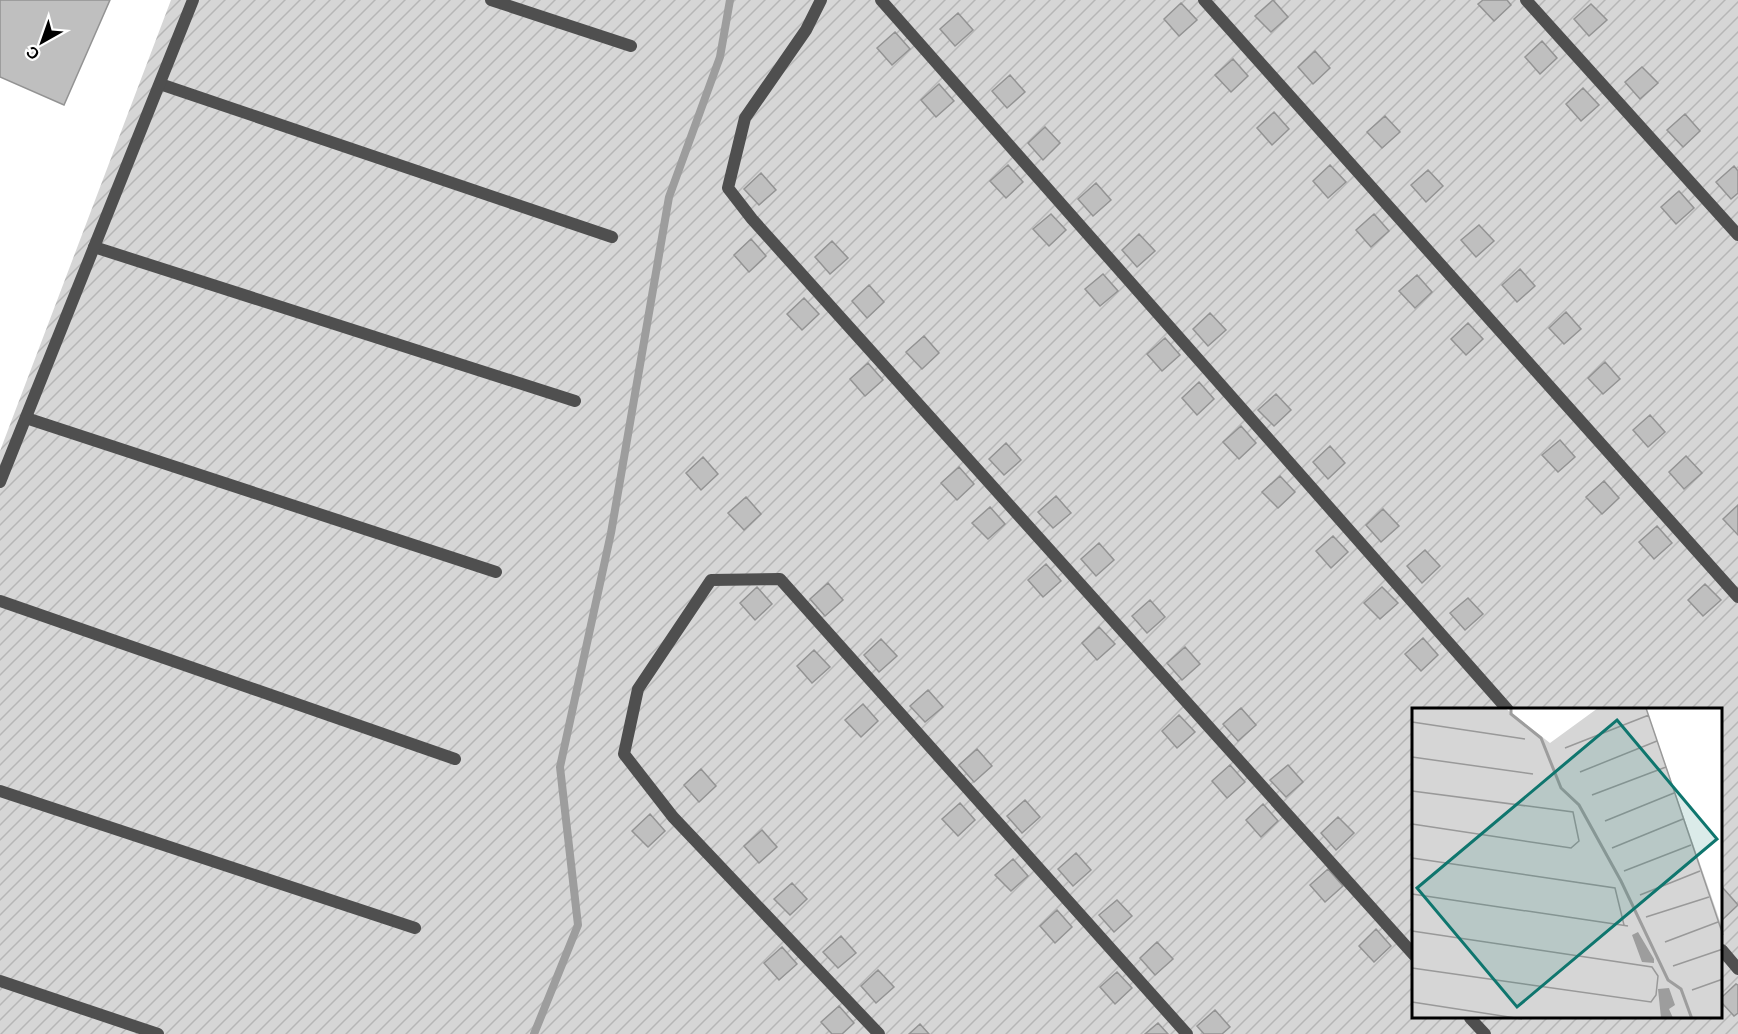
<svg xmlns="http://www.w3.org/2000/svg" width="1738" height="1034" viewBox="0 0 1738 1034" font-family="'DM Sans',sans-serif">
<style>
.garden{fill:url(#garden-furrows);fill-rule:evenodd}
.lines{fill:none;stroke-linecap:round;stroke-linejoin:round}
.stream{stroke:#9d9d9d;stroke-width:8}
.building{fill:#bfbfbf;stroke:#939393;stroke-width:1.5}
.service{stroke:#4f4f4f;stroke-width:12}
.minor{stroke:#4f4f4f;stroke-width:12}
.inset-river{fill:none;stroke:#9d9d9d;stroke-width:3}
.inset-road{fill:none;stroke:#999;stroke-width:1.5}
.view{fill:#0f766e;fill-opacity:0.15;stroke:#0f766e;stroke-width:3}
.inset-edge{fill:none;stroke:#000;stroke-width:3}
</style>
<defs>
<pattern id="garden-furrows" width="10" height="10" patternUnits="userSpaceOnUse" patternTransform="scale(1.5)"><rect width="10" height="10" fill="#d6d6d6"/><path d="M-1 1l2-2M0 10L10 0M9 11l2-2" fill="none" stroke="#b6b6b6"/></pattern>
</defs>
<rect width="100%" height="100%" fill="#fff"/>
<path class="garden" d="M171 0H1738V1034H0V451ZM1414 710H1722V1018H1414Z"/>
<g class="lines">
<path class="stream" d="M534 1034 578 925 560 767 611 533 669 197 720 57 730 0"/>
</g>
<path class="building" d="M0 0H110L64 105 0 77Z
M1273 0 1288 17 1271 32 1255 16Z
M1483 0H1507L1511 5 1494 21 1478 4Z
M1181 3 1197 20 1179 36 1164 19Z
M1591 4 1607 20 1589 36 1574 19Z
M958 13 973 30 955 46 940 29Z
M895 32 910 49 892 65 877 48Z
M1542 41 1557 58 1540 74 1525 57Z
M1315 51 1330 68 1313 84 1298 67Z
M1233 59 1248 76 1231 92 1215 75Z
M1642 67 1658 83 1640 99 1625 82Z
M1010 75 1025 92 1007 108 992 91Z
M939 84 954 101 936 117 921 100Z
M1583 88 1599 105 1581 121 1566 104Z
M1274 112 1289 129 1272 145 1257 128Z
M1685 114 1700 131 1683 147 1667 130Z
M1385 116 1400 132 1382 148 1367 132Z
M1045 127 1060 143 1043 160 1028 143Z
M1008 165 1023 182 1006 198 990 181Z
M1330 165 1346 182 1328 198 1313 181Z
M1734 166 1738 171V193L1731 199 1716 182Z
M1428 170 1443 186 1426 202 1411 185Z
M761 173 776 190 759 205 744 189Z
M1096 183 1111 200 1093 216 1078 199Z
M1679 191 1694 208 1676 224 1661 207Z
M1051 214 1066 230 1049 246 1033 229Z
M1374 214 1389 231 1371 247 1356 230Z
M1479 225 1494 241 1476 257 1461 240Z
M1139 234 1155 251 1137 267 1122 250Z
M751 239 766 256 749 272 734 255Z
M832 241 848 258 830 274 815 257Z
M1520 269 1535 286 1517 302 1502 285Z
M1103 274 1118 291 1100 306 1085 289Z
M1417 275 1432 292 1415 308 1399 291Z
M869 285 884 302 867 318 852 301Z
M804 298 819 314 802 330 787 314Z
M1566 312 1581 329 1564 344 1549 328Z
M1210 313 1226 330 1208 346 1193 329Z
M1468 323 1483 339 1466 355 1451 339Z
M924 336 939 353 922 369 906 352Z
M1165 338 1180 355 1162 371 1147 354Z
M1605 362 1620 379 1603 394 1588 378Z
M868 363 883 380 865 396 850 379Z
M1199 382 1214 399 1197 415 1182 398Z
M1276 394 1291 410 1274 426 1258 410Z
M1650 415 1665 432 1648 447 1633 430Z
M1241 426 1256 443 1239 459 1223 442Z
M1560 440 1575 457 1558 472 1542 455Z
M1006 443 1021 460 1004 475 989 459Z
M1330 446 1345 463 1328 479 1313 462Z
M1686 456 1702 473 1684 489 1669 472Z
M703 457 718 474 701 490 686 473Z
M959 467 974 484 957 500 941 483Z
M1280 476 1295 492 1278 508 1262 492Z
M1604 481 1619 498 1602 514 1586 497Z
M1056 496 1071 513 1053 528 1038 512Z
M746 497 761 514 744 530 728 513Z
M1738 505V535L1723 519Z
M990 507 1005 524 988 539 972 523Z
M1383 509 1399 526 1381 542 1366 525Z
M1657 526 1672 543 1654 559 1639 542Z
M1333 536 1348 552 1331 568 1316 551Z
M1099 543 1114 560 1096 576 1081 559Z
M1425 550 1440 566 1422 583 1407 566Z
M1046 564 1061 581 1043 597 1028 580Z
M828 583 843 600 825 616 810 599Z
M1705 584 1721 600 1703 616 1688 600Z
M757 587 772 604 755 620 740 603Z
M1382 587 1398 603 1380 619 1364 603Z
M1468 598 1483 614 1465 630 1450 613Z
M1150 600 1165 617 1147 633 1132 616Z
M1099 627 1115 644 1097 660 1082 643Z
M1423 638 1438 655 1421 671 1405 654Z
M881 639 897 656 879 672 864 655Z
M1185 647 1200 664 1182 680 1167 663Z
M814 650 830 667 812 683 797 666Z
M928 690 943 707 925 722 910 706Z
M863 704 878 721 861 737 845 720Z
M1241 708 1256 725 1238 741 1223 724Z
M1179 715 1195 732 1177 748 1162 731Z
M977 749 992 766 974 782 959 765Z
M1230 765 1245 782 1227 798 1212 781Z
M1288 765 1303 782 1286 797 1270 780Z
M701 769 716 786 699 802 684 785Z
M1025 800 1040 817 1022 833 1007 816Z
M960 803 975 820 958 836 942 819Z
M1263 804 1278 821 1261 837 1246 820Z
M650 814 665 831 648 847 632 831Z
M1338 817 1354 833 1336 850 1321 833Z
M762 830 777 847 759 863 744 846Z
M1076 853 1091 870 1073 886 1058 869Z
M1013 859 1028 876 1011 891 995 875Z
M1328 869 1343 886 1325 902 1310 885Z
M792 883 807 899 790 915 774 899Z
M1723 888 1738 905 1722 920V889Z
M1117 900 1132 916 1114 932 1099 915Z
M1057 910 1072 927 1055 943 1040 926Z
M1376 929 1391 946 1374 962 1359 946Z
M841 936 856 953 838 968 823 952Z
M1157 942 1173 959 1155 975 1140 958Z
M782 947 797 964 779 980 764 963Z
M878 970 894 987 876 1003 861 986Z
M1117 972 1132 988 1115 1004 1100 987Z
M1736 984 1738 985V1013L1734 1016 1722 1003V997Z
M839 1006 854 1023 842 1034H832L821 1022Z
M1215 1010 1230 1027 1222 1034H1204L1197 1026Z
M1158 1023 1168 1034H1145Z
M920 1024 929 1034H909Z"/>
<g class="lines">
<path class="service" d="M491 0 631 46
M821 0 806 30 745 118 728 188 752 219 1414 955
M881 0 1508 710
M1204 0 1738 597
M1526 0 1738 235
M160 84 612 237
M94 247 575 401
M26 418 496 572
M0 601 455 759
M0 791 415 928
M1722 950 1738 969
M0 981 158 1034
M1470 1018 1485 1034
M879 1034 673 817 624 754 638 689 711 580 780 579 1187 1034"/>
<path class="minor" d="M0 482 193 0"/>
</g>
<g transform="translate(1412 708)">
<rect width="310" height="310" fill="#fff"/>
<path d="M0 0H93L138 35 186 0H234L310 219V310H0Z" fill="#d6d6d6"/>
<path d="M226 224 242 251V255L230 254 220 227ZM257 280 263 297 257 301 261 310H249L246 281Z" fill="#9d9d9d"/>
<path class="inset-river" d="M99 0V6L129 30 149 80 167 97 209 173 256 272 269 281 280 311"/>
<path class="inset-road" d="M234 0 311 227M0 14 113 31M153 40 237 7M0 49 121 66M168 64 245 33M0 83 161 104 167 133 159 140 0 116M180 87 254 59M193 113 262 85M200 140 271 111M0 150 203 180 212 217M212 163 279 137M0 186 216 218M228 187 288 163M234 209 297 189M0 223 240 259 246 268 244 287 239 294 0 260M253 234 306 214M261 258 311 241M280 282 311 271M0 294 110 311"/>
<path class="view" d="M205 12 305 131 105 299 5 180Z"/>
<rect width="310" height="310" class="inset-edge"/>
</g>
<g transform="translate(42 42) rotate(220)" stroke="#ffffff" stroke-width="4.5" paint-order="stroke">
<path d="M0-4.5L10 22L0 15L-10 22Z" fill="#000000"/>
<text y="-9" font-size="16" font-weight="bold" text-anchor="middle" fill="#000000">С</text>
</g>
</svg>
